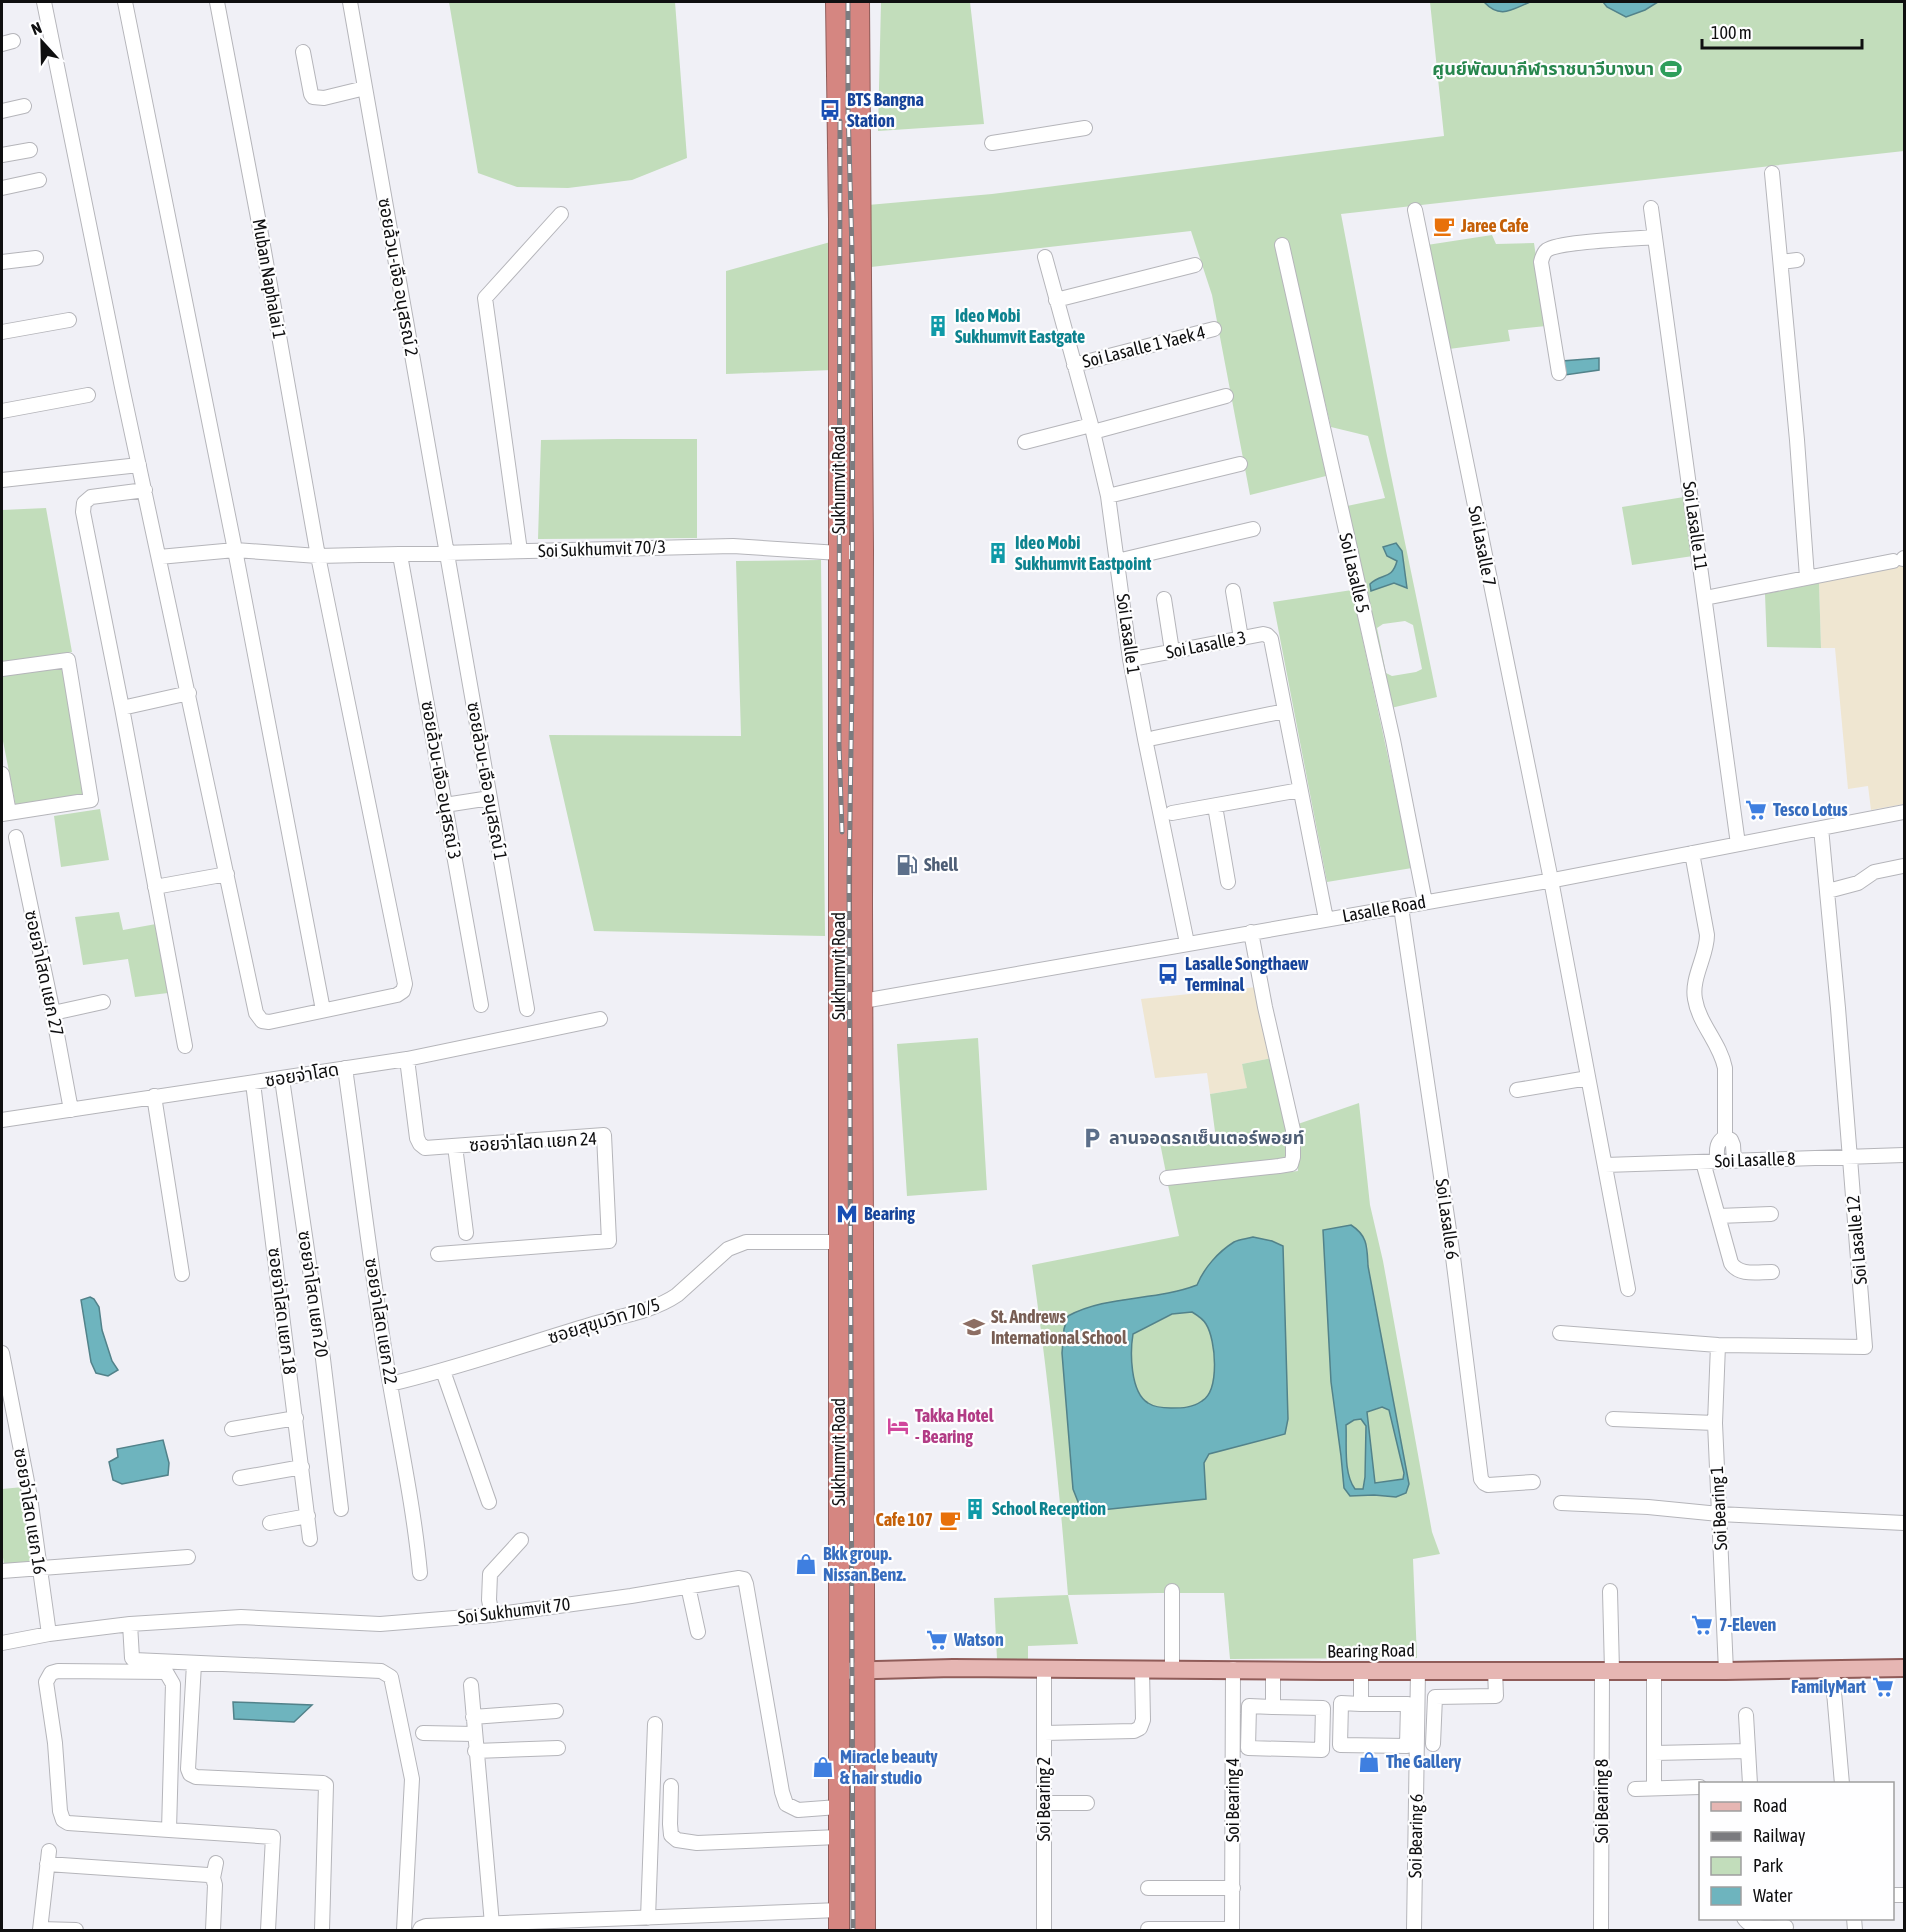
<svg xmlns="http://www.w3.org/2000/svg" width="1906" height="1932" viewBox="0 0 1906 1932" font-family="'Asap Condensed','Noto Sans Thai',sans-serif">
<style>
.industrial{fill:#efe6d1}
.green{fill:#c2ddbb;fill-rule:evenodd}
.water{fill:#6eb4be;stroke:#52828a;stroke-width:1.5;fill-rule:evenodd}
.lines{fill:none;stroke-linecap:round;stroke-linejoin:round}
.minor-casing{stroke:#b5b5ba;stroke-width:16}
.major-casing{stroke:#905c59;stroke-width:20}
.highway-casing{stroke:#905c59;stroke-width:22}
.minor{stroke:#fff;stroke-width:14}
.major{stroke:#e6b6b3;stroke-width:16}
.highway{stroke:#d58681;stroke-width:20}
.rail-casing{stroke:#7b7b7f;stroke-width:5}
.rail{stroke:#fefeff;stroke-width:3;stroke-dasharray:9;stroke-linecap:butt}
.labels{text-anchor:middle;stroke-width:4.5;stroke-linejoin:round;paint-order:stroke}
.leisure-label{font-size:18px;font-weight:bold;fill:#27864d;stroke:#fefeff;text-anchor:end}
.transit-label{font-size:18px;font-weight:bold;fill:#164399;stroke:#fefeff;text-anchor:start}
.food-label{font-size:18px;font-weight:bold;fill:#c56008;stroke:#fefeff;text-anchor:start}
.street-label{font-size:18px;fill:#0f0f10;stroke:#fefeff}
.culture-label{font-size:18px;font-weight:bold;fill:#0d838f;stroke:#fefeff;text-anchor:start}
.shop-label{font-size:18px;font-weight:bold;fill:#366cbe;stroke:#fefeff;text-anchor:start}
.service-label{font-size:18px;font-weight:bold;fill:#4e5e75;stroke:#fefeff;text-anchor:start}
.education-label{font-size:18px;font-weight:bold;fill:#785e54;stroke:#fefeff;text-anchor:start}
.hotel-label{font-size:18px;font-weight:bold;fill:#b23c85;stroke:#fefeff;text-anchor:start}
</style>
<rect width="100%" height="100%" fill="#f0f0f6"/>
<path class="industrial" d="M1904 563V804L1871 810 1868 786 1848 789 1835 648H1821L1819 583Z
M1257 987 1272 1058 1242 1064 1248 1088 1210 1094 1207 1073 1155 1078 1141 999Z"/>
<path class="green" d="M449 2H675L687 158 632 180 568 188 517 187 478 173Z
M881 2H970L984 124 878 131Z
M1430 2H1904V151L1341 214 1386 451 1437 697 1391 708 1347 506 1385 498 1368 436 1331 427 1309 336 1296 337 1326 476 1250 495 1212 295 1191 231 871 267 868 205 992 194 1444 136ZM1395 543 1402 551 1406 587 1394 583 1371 591 1370 584C1383 573 1392 580 1397 561L1383 548ZM1405 621 1413 625 1422 669 1416 672 1392 676 1386 673 1377 628 1383 624Z
M1492 235 1496 244 1534 243 1546 326 1508 330 1510 341 1449 349 1427 245Z
M834 241 832 370 726 374V271Z
M618 439H697V538L538 539 541 440Z
M1684 497 1693 556 1632 565 1622 507Z
M46 508 72 652 2 663V510Z
M821 560 825 936 594 931 549 735 741 736 736 561Z
M1819 583 1821 648 1767 647 1765 594Z
M1352 590 1412 868 1327 882 1273 602Z
M65 664 86 797 16 807 2 736V673Z
M100 809 109 860 61 867 54 816Z
M119 912 123 930 156 924 168 993 135 997 128 959 83 965 75 917Z
M978 1038 987 1190 907 1196 897 1044Z
M1272 1058 1286 1129 1288 1157 1283 1162 1166 1173 1160 1143 1216 1139 1210 1094 1247 1088 1242 1064Z
M1359 1103 1370 1205 1383 1261 1432 1532 1440 1554 1413 1559 1417 1658 1230 1659 1224 1593H1158L1068 1595 1078 1644 1028 1646V1661L997 1659 994 1598 1068 1595C1059 1484 1048 1375 1032 1265L1179 1236 1168 1185 1298 1171 1295 1125ZM1236 1241 1282 1246 1285 1434 1209 1454 1204 1463 1082 1512 1073 1489 1068 1316C1104 1296 1157 1301 1197 1285 1205 1266 1220 1254 1236 1241ZM1367 1244 1368 1266 1409 1484 1396 1497 1374 1495 1350 1496 1344 1488 1341 1456Z
M1192 1312C1197 1316 1203 1319 1206 1324 1216 1340 1220 1390 1202 1401 1192 1408 1182 1408 1171 1408 1164 1408 1154 1407 1148 1403 1130 1391 1130 1352 1133 1334L1173 1314Z
M1383 1407 1389 1410 1404 1473 1403 1479 1374 1483 1367 1412Z
M1361 1419 1366 1425 1365 1477 1363 1489H1354C1343 1473 1347 1444 1346 1425L1354 1420Z
M23 1487 35 1562 4 1564 2 1551V1489Z"/>
<path class="water" d="M1484 2H1530C1511 10 1500 19 1484 2Z
M1603 2H1658L1645 10 1626 17 1607 7Z
M1599 358V370L1565 375 1562 361Z
M1396 543 1402 551 1407 588 1394 583 1371 591 1370 584C1382 573 1392 580 1397 561L1387 556 1383 547Z
M1351 1225C1368 1236 1367 1247 1368 1266L1409 1484 1406 1493 1396 1497 1374 1495 1350 1496 1344 1488 1341 1456 1331 1382 1323 1230ZM1382 1407 1389 1410 1404 1473 1403 1479 1375 1483 1367 1412ZM1361 1419 1366 1426 1365 1477 1363 1489H1355C1343 1473 1347 1444 1346 1425L1354 1420Z
M1253 1237 1272 1241 1283 1246 1288 1419 1285 1434 1209 1454 1204 1463 1206 1499 1082 1512 1073 1489 1062 1353 1064 1329 1068 1316C1106 1295 1156 1301 1197 1285 1204 1268 1218 1252 1234 1242 1240 1239 1247 1239 1253 1237ZM1192 1312C1197 1315 1203 1319 1206 1324 1216 1340 1220 1390 1202 1401 1192 1408 1182 1408 1171 1408 1164 1408 1154 1407 1148 1403 1130 1392 1130 1352 1133 1334L1172 1314Z
M90 1297 94 1299 99 1307 102 1330 112 1361 118 1370 108 1376 96 1373 91 1362 81 1300Z
M163 1440 169 1463 168 1475 122 1484 113 1480 109 1462 118 1457 117 1449Z
M233 1702 312 1705 294 1722 234 1719Z"/>
<g class="lines">
<defs>
<path id="minor" d="M44 2 122 387 256 1013 262 1021 269 1022 397 995 403 991 405 984 318 556 259 223 217 2
M125 2 235 550 323 1010
M350 2 527 1009
M2 44 13 41
M303 52 311 94 313 97 324 98 365 88
M2 111 24 106
M992 143 1085 128
M2 155 30 150
M1772 173 1797 440 1807 577
M2 188 39 180
M1651 208 1738 844
M1415 210 1551 880 1628 1289
M1282 245 1393 740 1425 902
M1045 257 1093 432 1108 496 1130 659 1145 739 1187 943
M2 262 36 258
M1781 262 1797 260
M1056 300 1195 265
M2 332 69 320
M1074 365 1214 329
M1559 373 1541 262C1542 258 1543 253 1547 250 1560 241 1635 239 1655 237
M2 411 88 395
M1093 432 1226 396
M1025 442 1091 425
M2 480 139 465
M145 490 91 497 84 503 83 512 122 708 185 1046
M1108 496 1240 464
M520 551 485 298 561 214
M400 555 481 1005
M159 557 235 550 318 556 733 546 839 553 863 551
M1903 559 1904 558
M1117 561 1253 529
M1233 591 1241 638
M1705 598 1893 561
M1164 599 1172 651
M1138 658 1263 634 1267 635 1271 639 1326 919
M2 669 68 660 91 800 2 814
M122 708 189 693
M1154 738 1285 711
M2 774 9 813
M445 805 490 798
M1215 806 1228 882
M1172 813 1300 790
M16 837 53 1013 71 1110
M1692 853 1707 935C1707 956 1691 978 1695 999 1699 1024 1720 1043 1725 1068V1137
M155 887 227 874
M1828 891 1858 883 1874 872 1903 866
M1401 907 1453 1257 1481 1479 1484 1483 1488 1485 1533 1482
M863 1001 1559 879 1904 812
M53 1013 103 1002
M407 1059 417 1138 420 1144 425 1148 604 1135 609 1241 438 1254
M345 1068C360 1174 372 1280 390 1384 401 1448 414 1509 420 1573
M282 1079 323 1359 341 1509
M253 1083 310 1539
M1517 1090 1588 1078
M154 1096 182 1274
M2 1120 407 1059 600 1019
M1725 1137 1731 1140 1733 1145 1734 1161
M455 1146 466 1233
M1717 1161C1717 1151 1715 1143 1725 1137
M1703 1162 1731 1263C1739 1276 1757 1272 1772 1272
M1605 1165 1904 1155
M1167 1178 1279 1166 1291 1164 1293 1157V1130L1265 1007 1251 932
M1718 1216 1771 1214
M1560 1333 1718 1345 1865 1347 1838 1008 1821 828
M1718 1345 1715 1423 1726 1671
M2 1353 30 1497 49 1634
M443 1371 489 1502
M390 1384C458 1368 523 1345 590 1325 619 1316 652 1312 677 1295L728 1249 746 1242H840
M1613 1419 1715 1423
M232 1429 296 1418
M240 1478 302 1467
M1561 1503 1648 1507 1719 1514 1904 1523
M270 1523 308 1516
M2 1571 188 1557
M688 1586 698 1632
M1172 1591V1669
M1610 1591 1612 1671
M492 1615 489 1600 490 1574 521 1540
M130 1624 132 1658 134 1660 381 1671 391 1677 412 1779 404 1930
M2 1643 49 1634 130 1624 241 1617 380 1624 492 1615 631 1596 739 1578 744 1579 746 1584 782 1792 786 1804 798 1810 838 1807
M194 1664 188 1769 190 1774 196 1777 323 1783 326 1785 322 1930
M1044 1668V1930
M1832 1669 1842 1784
M1654 1671V1788
M471 1685 492 1924
M1361 1704 1341 1703 1340 1745 1407 1746 1408 1704H1361V1670
M1273 1707 1323 1708 1322 1750 1248 1748 1249 1706 1273 1707V1670
M1746 1715 1750 1784
M473 1717 556 1711
M423 1733 474 1734
M1044 1733 1134 1731 1140 1728 1143 1720 1142 1669
M1433 1744 1435 1697 1496 1696 1495 1670
M475 1751 558 1748
M1654 1753 1748 1751
M671 1786 670 1824 671 1835 677 1840 697 1843 838 1837
M1635 1789 1700 1787
M1044 1803H1087
M169 1830 68 1823 63 1820 60 1811 55 1743 46 1682 51 1673 58 1671 166 1672 173 1684 169 1830 273 1837 268 1930
M47 1864 208 1875 213 1878
M1148 1888H1233
M1892 1895H1904
M648 1918 655 1724
M1744 1918C1752 1931 1773 1927 1786 1927
M1854 1918 1855 1930
M40 1929 76 1930
M1148 1929H1232
M40 1930 49 1851
M213 1930 215 1885 213 1878 216 1863
M420 1930 421 1928 426 1926 839 1910
M1232 1930 1233 1669
M1414 1930 1418 1670
M1601 1930 1602 1671"/>
<path id="major" d="M839 1671 953 1668 1324 1671H1726L1904 1668"/>
<path id="highway" d="M836 2 839 219V1930
M859 2 863 551 862 904 865 1930"/>
</defs>
<use href="#minor" class="minor-casing"/>
<use href="#major" class="major-casing"/>
<use href="#highway" class="highway-casing"/>
<use href="#minor" class="minor"/>
<use href="#major" class="major"/>
<use href="#highway" class="highway"/>
<defs>
<path id="rail" d="M848 2V108L853 286 852 685 849 876 853 1930
M840 121 839 744 842 832"/>
</defs>
<use href="#rail" class="rail-casing"/>
<use href="#rail" class="rail"/>
</g>
<defs>
<symbol id="stadium-bare" viewBox="-9 -9 18 18"><path d="M0-5a6.5 5 0 1 0 0 10a6.5 5 0 1 0 0-10ZM-3.5-1.8h7v3.6h-7Z" fill="#2e9e5b" stroke="#fefeff" stroke-width="2.5" paint-order="stroke"/></symbol>
<symbol id="bus-bare" viewBox="-9 -9 18 18"><path d="M-5-6H5V4H4V6H2V4H-2V6H-4V4H-5ZM-3.5-4V0h7V-4ZM-3.5 1.2v1.5H-2V1.2ZM2 1.2v1.5H3.5V1.2Z" fill="#1a4fb4" stroke="#fefeff" stroke-width="2.5" paint-order="stroke"/></symbol>
<symbol id="cafe-bare" viewBox="-9 -9 18 18"><path d="M-5.5-4.5H6V0H3Q3 3.5 0 3.5H-2.5Q-5.5 3.5-5.5 0ZM3-3.2v2h1.7v-2ZM-6 4.5H4V6H-6Z" fill="#e8710a" stroke="#fefeff" stroke-width="2.5" paint-order="stroke"/></symbol>
<symbol id="building-bare" viewBox="-9 -9 18 18"><path d="M-4-6H4V6H1V3H-1V6H-4ZM-2.5-4.3h1.7v1.8h-1.7ZM.8-4.3h1.7v1.8H.8ZM-2.5-1h1.7V.8h-1.7ZM.8-1h1.7V.8H.8Z" fill="#0f9aa8" stroke="#fefeff" stroke-width="2.5" paint-order="stroke"/></symbol>
<symbol id="supermarket-bare" viewBox="-9 -9 18 18"><path d="M-6-5.5h2.5l.6 2H6L4.5 2H-2.5L-4.4-4H-6ZM-1.5 3.2a1.3 1.3 0 1 0 .1 0ZM3 3.2a1.3 1.3 0 1 0 .1 0Z" fill="#3f7fe0" stroke="#fefeff" stroke-width="2.5" paint-order="stroke"/></symbol>
<symbol id="fuel-bare" viewBox="-9 -9 18 18"><path d="M-5.5-6h7V0h2V4h1.3V-2.5L3-4.5l.8-.8L6-3V5H2.5V1h-1V6h-7ZM-4.2-4.7v3.2H.2V-4.7Z" fill="#5c6f8a" stroke="#fefeff" stroke-width="2.5" paint-order="stroke"/></symbol>
<symbol id="parking-bare" viewBox="-9 -9 18 18"><path d="M-3.5-5.5H1a3.5 3.5 0 0 1 0 7H-1V5.5H-3.5ZM-1-3.4V-.6H.8a1.4 1.4 0 0 0 0-2.8Z" fill="#5c6f8a" stroke="#fefeff" stroke-width="2.5" paint-order="stroke"/></symbol>
<symbol id="metro-bare" viewBox="-9 -9 18 18"><path d="M-5.5 5V-5H-3L0 0L3-5H5.5V5H3V-.5L0 4L-3-.5V5Z" fill="#1a4fb4" stroke="#fefeff" stroke-width="2.5" paint-order="stroke"/></symbol>
<symbol id="school-bare" viewBox="-9 -9 18 18"><path d="M0-5L7-2L0 1L-7-2ZM-4 1L0 2.5L4 1V4Q0 6-4 4Z" fill="#8d6e63" stroke="#fefeff" stroke-width="2.5" paint-order="stroke"/></symbol>
<symbol id="hotel-bare" viewBox="-9 -9 18 18"><path d="M-6-4.5h1.5V1H6V5H4.5V3h-9V5H-6ZM-4 0a1.8 1.8 0 1 1 3.6 0ZM.5 0V-2.5h3Q6-2.5 6 0Z" fill="#d1479c" stroke="#fefeff" stroke-width="2.5" paint-order="stroke"/></symbol>
<symbol id="shop-bare" viewBox="-9 -9 18 18"><path d="M-5-2.5h2.3a2.7 3.5 0 0 1 5.4 0H5L5.5 6h-11ZM-1.5-2.5h3a1.5 2.3 0 0 0-3 0Z" fill="#3f7fe0" stroke="#fefeff" stroke-width="2.5" paint-order="stroke"/></symbol>
</defs>
<g fill-rule="evenodd">
<use href="#stadium-bare" x="1656" y="54" width="30" height="30"/>
<use href="#bus-bare" x="815" y="95" width="30" height="30"/>
<use href="#cafe-bare" x="1429" y="211" width="30" height="30"/>
<use href="#building-bare" x="923" y="311" width="30" height="30"/>
<use href="#building-bare" x="983" y="538" width="30" height="30"/>
<use href="#supermarket-bare" x="1741" y="795" width="30" height="30"/>
<use href="#fuel-bare" x="892" y="850" width="30" height="30"/>
<use href="#bus-bare" x="1153" y="959" width="30" height="30"/>
<use href="#parking-bare" x="1077" y="1123" width="30" height="30"/>
<use href="#metro-bare" x="832" y="1199" width="30" height="30"/>
<use href="#school-bare" x="959" y="1312" width="30" height="30"/>
<use href="#hotel-bare" x="883" y="1411" width="30" height="30"/>
<use href="#building-bare" x="960" y="1494" width="30" height="30"/>
<use href="#cafe-bare" x="935" y="1505" width="30" height="30"/>
<use href="#shop-bare" x="791" y="1549" width="30" height="30"/>
<use href="#supermarket-bare" x="1687" y="1610" width="30" height="30"/>
<use href="#supermarket-bare" x="922" y="1625" width="30" height="30"/>
<use href="#supermarket-bare" x="1868" y="1672" width="30" height="30"/>
<use href="#shop-bare" x="1354" y="1747" width="30" height="30"/>
<use href="#shop-bare" x="808" y="1752" width="30" height="30"/>
</g>
<g class="labels">
<g class="leisure-label">
<text x="1654" y="75">ศูนย์พัฒนากีฬาราชนาวีบางนา</text>
</g>
<g class="transit-label">
<text x="847" y="106">BTS Bangna<tspan x="847" dy="21">Station</tspan></text>
<text x="1185" y="970">Lasalle Songthaew<tspan x="1185" dy="21">Terminal</tspan></text>
<text x="864" y="1220">Bearing</text>
</g>
<g class="food-label">
<text x="1461" y="232">Jaree Cafe</text>
<text x="933" y="1526" text-anchor="end">Cafe 107</text>
</g>
<g class="street-label">
<text transform="translate(398 277) rotate(80)" y="6">ซอยล้วน-เจือ อนุสรณ์ 2</text>
<text transform="translate(269 279) rotate(80)" y="6">Muban Naphalai 1</text>
<text transform="translate(1144 347) rotate(-14)" y="6">Soi Lasalle 1 Yaek 4</text>
<text transform="translate(839 480) rotate(-90)" y="6">Sukhumvit Road</text>
<text transform="translate(1695 526) rotate(82)" y="6">Soi Lasalle 11</text>
<text transform="translate(1482 546) rotate(79)" y="6">Soi Lasalle 7</text>
<text transform="translate(602 549) rotate(-2)" y="6">Soi Sukhumvit 70/3</text>
<text transform="translate(1354 573) rotate(77)" y="6">Soi Lasalle 5</text>
<text transform="translate(1128 634) rotate(82)" y="6">Soi Lasalle 1</text>
<text transform="translate(1206 645) rotate(-11)" y="6">Soi Lasalle 3</text>
<text transform="translate(441 780) rotate(80)" y="6">ซอยล้วน-เจือ อนุสรณ์ 3</text>
<text transform="translate(487 781) rotate(80)" y="6">ซอยล้วน-เจือ อนุสรณ์ 1</text>
<text transform="translate(1384 909) rotate(-10)" y="6">Lasalle Road</text>
<text transform="translate(839 966) rotate(-90)" y="6">Sukhumvit Road</text>
<text transform="translate(44 973) rotate(78)" y="6">ซอยจ่าโสด แยก 27</text>
<text transform="translate(302 1075) rotate(-9)" y="6">ซอยจ่าโสด</text>
<text transform="translate(533 1142) rotate(-3)" y="6">ซอยจ่าโสด แยก 24</text>
<text transform="translate(1755 1160) rotate(-2)" y="6">Soi Lasalle 8</text>
<text transform="translate(1447 1219) rotate(82)" y="6">Soi Lasalle 6</text>
<text transform="translate(1857 1240) rotate(-95)" y="6">Soi Lasalle 12</text>
<text transform="translate(313 1294) rotate(82)" y="6">ซอยจ่าโสด แยก 20</text>
<text transform="translate(282 1311) rotate(83)" y="6">ซอยจ่าโสด แยก 18</text>
<text transform="translate(381 1321) rotate(81)" y="6">ซอยจ่าโสด แยก 22</text>
<text transform="translate(604 1321) rotate(-17)" y="6">ซอยสุขุมวิท 70/5</text>
<text transform="translate(839 1452) rotate(-90)" y="6">Sukhumvit Road</text>
<text transform="translate(1719 1508) rotate(-93)" y="6">Soi Bearing 1</text>
<text transform="translate(30 1511) rotate(81)" y="6">ซอยจ่าโสด แยก 16</text>
<text transform="translate(514 1611) rotate(-7)" y="6">Soi Sukhumvit 70</text>
<text transform="translate(1371 1651) rotate(-1)" y="6">Bearing Road</text>
<text transform="translate(1044 1799) rotate(-90)" y="6">Soi Bearing 2</text>
<text transform="translate(1233 1800) rotate(-90)" y="6">Soi Bearing 4</text>
<text transform="translate(1602 1801) rotate(-90)" y="6">Soi Bearing 8</text>
<text transform="translate(1416 1836) rotate(-89)" y="6">Soi Bearing 6</text>
</g>
<g class="culture-label">
<text x="955" y="322">Ideo Mobi<tspan x="955" dy="21">Sukhumvit Eastgate</tspan></text>
<text x="1015" y="549">Ideo Mobi<tspan x="1015" dy="21">Sukhumvit Eastpoint</tspan></text>
<text x="992" y="1515">School Reception</text>
</g>
<g class="shop-label">
<text x="1773" y="816">Tesco Lotus</text>
<text x="823" y="1560">Bkk group.<tspan x="823" dy="21">Nissan.Benz.</tspan></text>
<text x="1719" y="1631">7-Eleven</text>
<text x="954" y="1646">Watson</text>
<text x="1866" y="1693" text-anchor="end">FamilyMart</text>
<text x="840" y="1763">Miracle beauty<tspan x="840" dy="21">&amp; hair studio</tspan></text>
<text x="1386" y="1768">The Gallery</text>
</g>
<g class="service-label">
<text x="924" y="871">Shell</text>
<text x="1109" y="1144">ลานจอดรถเซ็นเตอร์พอยท์</text>
</g>
<g class="education-label">
<text x="991" y="1323">St. Andrews<tspan x="991" dy="21">International School</tspan></text>
</g>
<g class="hotel-label">
<text x="915" y="1422">Takka Hotel<tspan x="915" dy="21">- Bearing</tspan></text>
</g>
</g>
<rect width="1906" height="1932" fill="none" stroke="#0f0f10" stroke-width="6"/>
<rect x="1699" y="1782" width="195" height="138" fill="#fefeff" stroke="#9e9e9f" stroke-width="1.5"/>
<rect x="1711" y="1802" width="30" height="9" fill="#e6b6b3" stroke="#9e9e9f" stroke-width="1.5"/>
<text x="1753" y="1812" font-size="18" fill="#0f0f10">Road</text>
<rect x="1711" y="1832" width="30" height="9" fill="#7b7b7f" stroke="#9e9e9f" stroke-width="1.5"/>
<text x="1753" y="1842" font-size="18" fill="#0f0f10">Railway</text>
<rect x="1711" y="1857" width="30" height="18" fill="#c2ddbb" stroke="#9e9e9f" stroke-width="1.5"/>
<text x="1753" y="1872" font-size="18" fill="#0f0f10">Park</text>
<rect x="1711" y="1887" width="30" height="18" fill="#6eb4be" stroke="#9e9e9f" stroke-width="1.5"/>
<text x="1753" y="1902" font-size="18" fill="#0f0f10">Water</text>
<g transform="translate(42 42) rotate(338)" stroke="#fefeff" stroke-width="4.5" paint-order="stroke">
<path d="M0-4.5L10 22L0 15L-10 22Z" fill="#0f0f10"/>
<text y="-9" font-size="16" font-weight="bold" text-anchor="middle" fill="#0f0f10">N</text>
</g>
<path d="M1702 39v9h160v-9" fill="none" stroke="#0f0f10" stroke-width="3"/>
<text x="1711" y="39" font-size="18" fill="#0f0f10" stroke="#fefeff" stroke-width="4.5" paint-order="stroke">100 m</text>
</svg>
